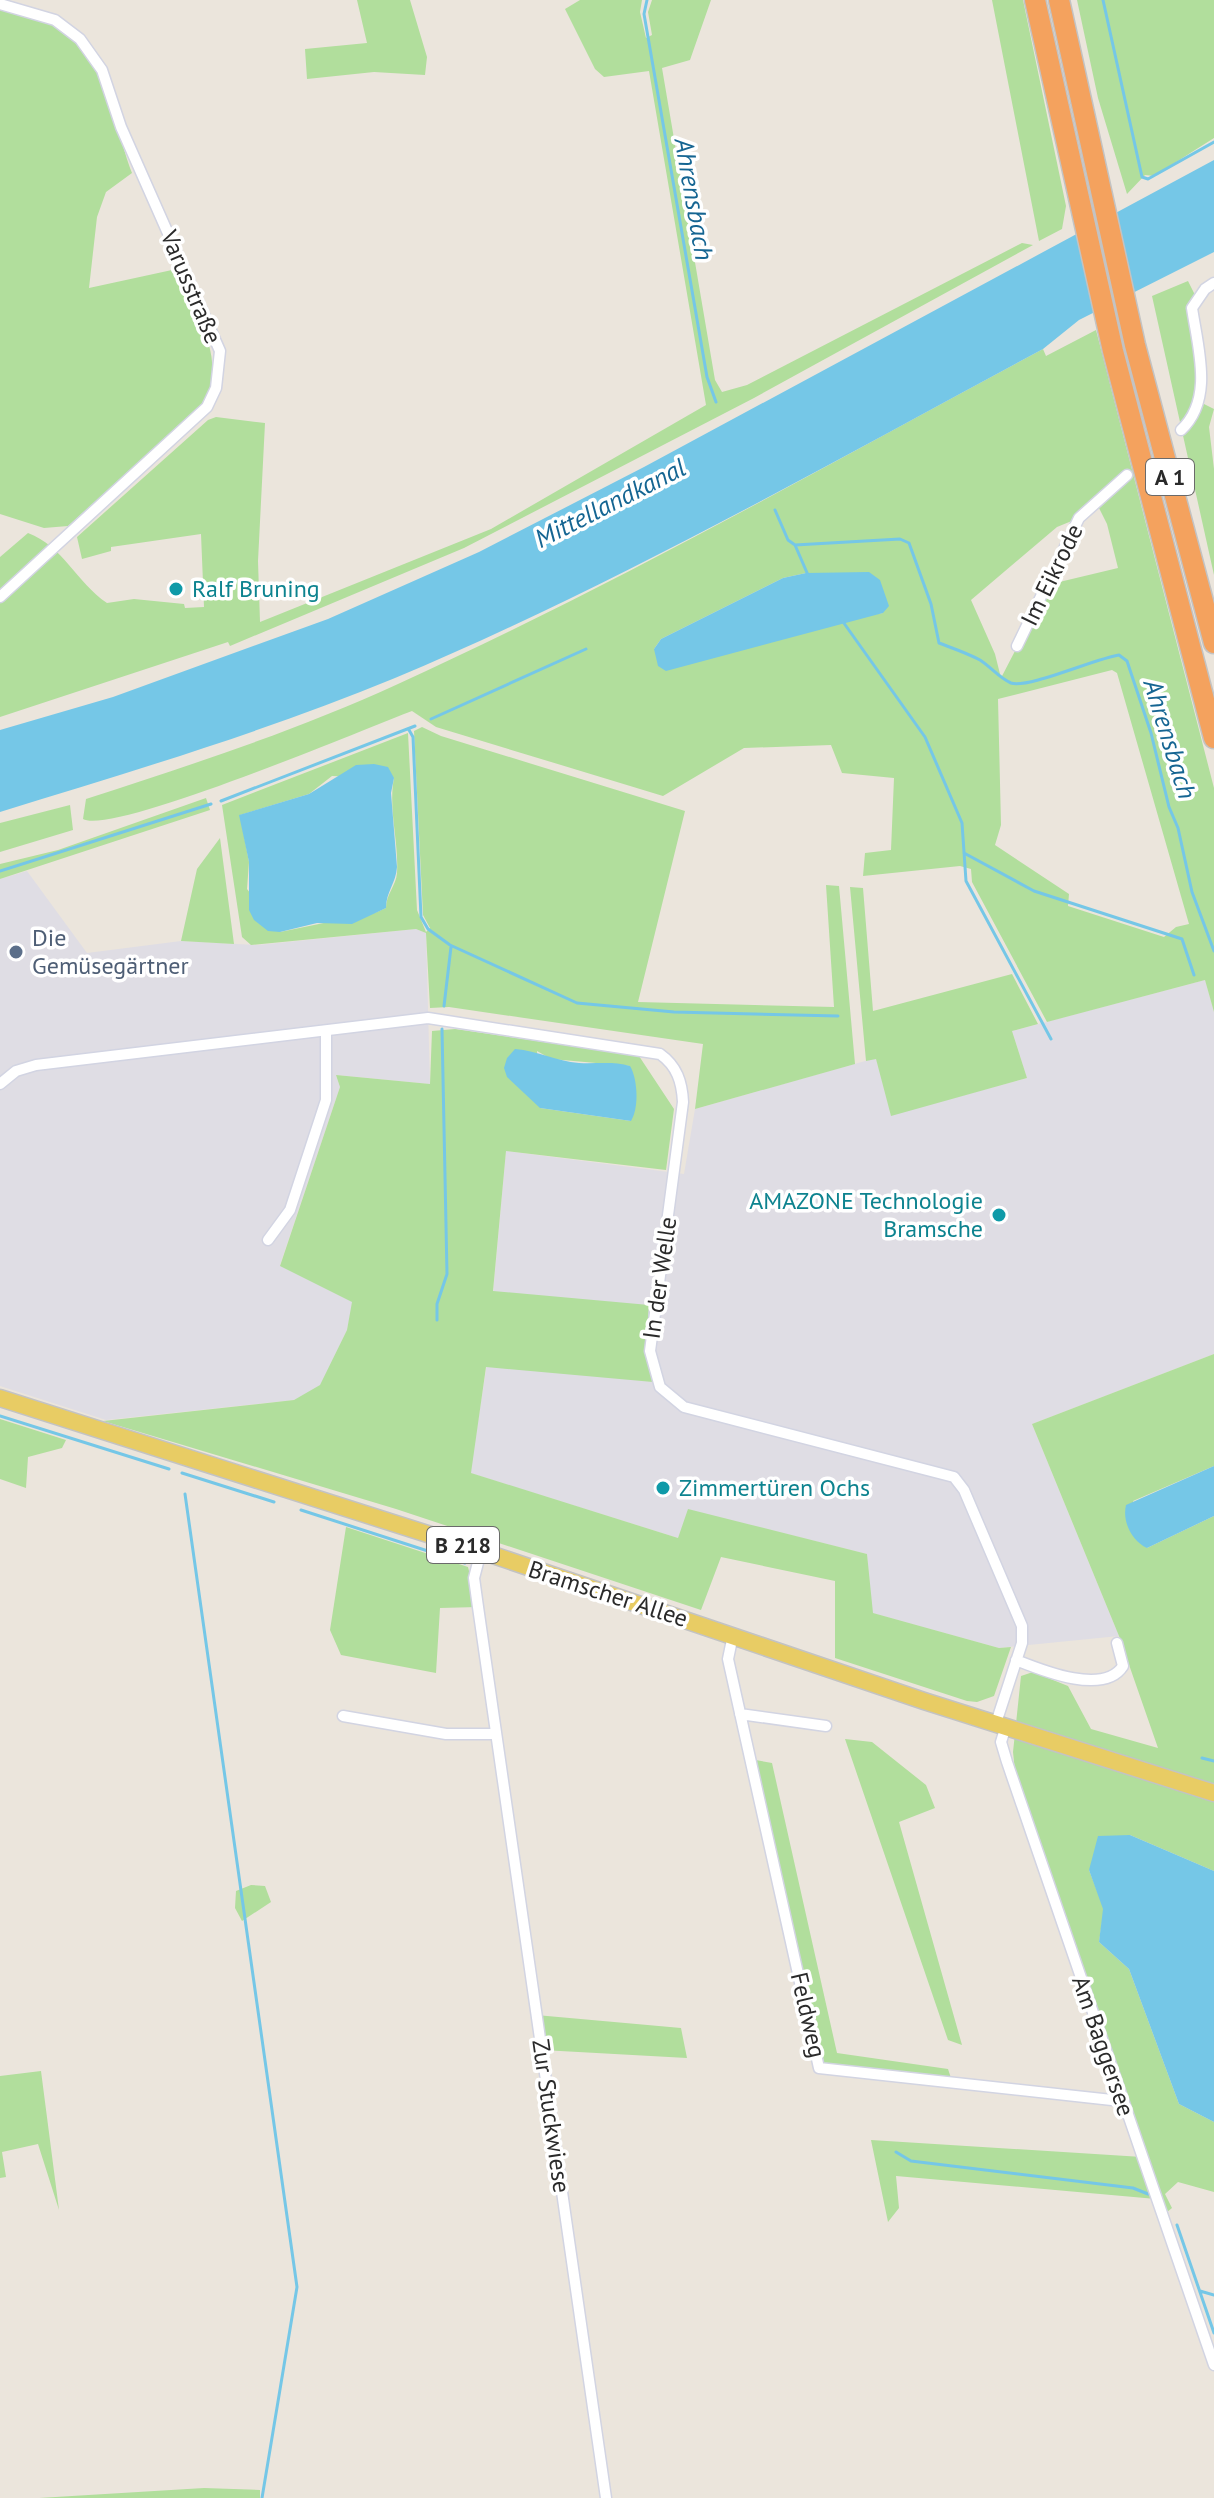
<svg xmlns="http://www.w3.org/2000/svg" width="1214" height="2498" viewBox="0 0 1214 2498" font-family="'PT Sans',sans-serif">
<style>
.industrial{fill:#dfdde4}
.green{fill:#b1de9c;fill-rule:evenodd}
.water{fill:#75c7e7}
.lines{fill:none;stroke-linecap:round;stroke-linejoin:round}
.stream{stroke:#75c7e7;stroke-width:3}
.minor-casing{stroke:#d2d4e2;stroke-width:13}
.primary-casing{stroke:#c3c3c3;stroke-width:19}
.motorway-casing{stroke:#c3c3c3;stroke-width:23}
.minor{stroke:#fff;stroke-width:10}
.primary{stroke:#e8cc64;stroke-width:16}
.motorway{stroke:#f4a25e;stroke-width:20}
.culture-dot{fill:#0f9aa8;stroke:#fff;stroke-width:3}
.service-dot{fill:#5c6f8a;stroke:#fff;stroke-width:3}
.labels{text-anchor:middle;stroke-width:7;stroke-linejoin:round;paint-order:stroke}
.shield{fill:#fff;stroke:#6a6a6a;stroke-width:2}
.shield-label{font-size:22px;font-weight:bold;fill:#2a2a2a}
.street-label{font-size:24px;fill:#2a2a2a;stroke:#fff}
.culture-label{font-size:24px;fill:#0d838f;stroke:#fff;text-anchor:start}
.service-label{font-size:24px;fill:#4e5e75;stroke:#fff;text-anchor:start}
.water-label{font-size:26px;font-style:italic;fill:#156592;stroke:#fff}
</style>
<rect width="100%" height="100%" fill="#ebe5dc"/>
<path class="industrial" d="M27 871 87 953 181 941 258 945 416 929 426 933 430 1084 336 1075 340 1087 280 1265 353 1302 347 1330 320 1386 294 1400 106 1420 0 1386V879Z
M1205 980 1214 1012V1354L1032 1424 1119 1636 999 1648 872 1613 867 1554 689 1510 678 1538 470 1473 486 1370 506 1151 684 1174 695 1109 876 1058 891 1115 1027 1078 1012 1031Z"/>
<path class="green" d="M357 0H410L427 57 425 75 374 72 307 79 305 49 367 43Z
M580 0H642L640 12 646 38 652 35 648 12 652 0H711L690 60 662 68 715 380 722 392 747 385 1022 243 1033 245 754 398 464 548 230 646 228 642 0 717V557L28 533C63 546 76 582 107 603L134 599 184 604 185 608 204 607 201 534 111 547V551L82 559 77 537 208 420 216 417 265 423 258 561 260 622 491 529 706 405 649 71 604 77 595 69 565 9Z
M992 0H1023L1066 206 1062 229 1039 241Z
M1077 0H1214V138L1154 176 1145 175 1127 194 1098 98Z
M0 9C17 14 39 17 54 26 104 52 114 124 132 173L106 192 97 217 89 288 172 270C196 313 226 353 206 403L68 526 44 528 0 514Z
M1188 281 1195 295 1187 308 1202 403 1214 409 1209 427 1214 469V575L1152 296Z
M1096 330 1214 788V1012L1205 980 1047 1022 972 882 971 869 960 866 863 876 865 853 891 850 894 778 842 773 831 745 744 748 663 796 436 727 412 711C367 728 111 836 83 819L86 799C191 765 298 730 398 684 618 584 830 463 1043 349L1046 356ZM1096 502 1107 524 1118 568 1051 584 1019 652 1015 651 1001 678 995 654 971 600 1057 527 1079 518ZM806 573 883 613 654 649 661 639 783 578ZM1112 670 1117 673 1189 924 1176 927 1164 937 1068 906 1069 894 995 845 1001 825 998 699Z
M422 727 441 736 685 811 638 1002 834 1007 826 885 839 886 855 1064 695 1109 703 1044 449 1007 430 1008 426 933 416 929 251 945 242 937 222 805 408 733 417 910 426 932 430 928 423 915 414 731ZM332 776 394 778C388 809 399 841 397 873 396 886 386 894 386 908L377 912 280 932 247 889 249 862 240 815 309 794Z
M206 798 210 810 0 879V864L58 850Z
M70 805 73 830 0 852V823Z
M220 838 234 944 181 941 197 869Z
M850 887 863 888 873 1011 1012 974 1038 1024 1012 1031 1027 1078 891 1116 876 1059 866 1061Z
M455 1029 639 1056 674 1109 666 1170 506 1151 493 1291 649 1305 645 1354 653 1382 486 1367 471 1473 678 1538 688 1509 867 1554 873 1613 999 1648 1011 1647 994 1696 977 1702 967 1701 835 1658V1581L721 1557 701 1610 396 1509 103 1421 294 1400 320 1385 347 1330 352 1302 280 1266 340 1087 336 1075 430 1084 432 1031ZM537 1051 551 1059 630 1066 631 1121 540 1108Z
M1214 1354V1466L1133 1501 1147 1548 1214 1516V1871L1130 1835 1089 1870 1104 1909 1099 1942 1129 1969 1179 2104 1214 2122V2192L1178 2182 1165 2194 1172 2208 1162 2216 1156 2199 896 2176 899 2208 888 2222 871 2140 1142 2157 1070 1951 1015 1771 1013 1752 1021 1676 1033 1672 1068 1686 1091 1729 1158 1748 1119 1636 1032 1424Z
M0 1419 66 1440 62 1448 28 1457 26 1488 0 1479Z
M346 1527 468 1567 478 1607 440 1608 436 1673 341 1655 330 1630Z
M845 1739 872 1742 926 1785 935 1808 899 1822 962 2045 948 2040Z
M750 1759 772 1763 837 2053 948 2069 952 2081 819 2068Z
M251 1885 265 1886 271 1902 242 1921 235 1908 236 1891Z
M536 2015 681 2028 687 2058 542 2050Z
M41 2071 59 2210 38 2144 2 2152 6 2177 0 2178V2076Z
M204 2488 260 2490V2498H39Z"/>
<path class="water" d="M1214 160V252L1079 320 1043 349C830 463 619 584 395 678 267 731 133 771 0 812V730L113 697 328 619 479 552 644 467Z
M869 572 880 580 889 606 883 613 666 671 658 666 654 649 661 639 783 578 806 573Z
M374 764 388 767 394 778 391 793 397 867C396 883 386 892 386 908L352 924 317 923 280 932 268 931 254 920 249 910V862L239 815 309 794 356 765Z
M515 1049C538 1051 556 1061 579 1063 596 1064 614 1061 630 1066 638 1079 639 1109 631 1121L540 1108 507 1077 504 1068 507 1058Z
M1214 1466V1516L1147 1548C1132 1541 1122 1522 1126 1505Z
M1130 1835 1214 1871V2122L1179 2104 1129 1969 1099 1942 1103 1909 1089 1870 1098 1836Z"/>
<g class="lines">
<path class="stream" d="M647 0 644 14 707 377 716 402
M1103 0 1142 177 1148 179 1214 142
M775 510 788 540 795 545 900 539 909 543 931 604 939 643C952 648 967 653 980 660 991 667 999 678 1011 683 1027 689 1097 658 1119 655L1127 661 1151 733 1169 807 1178 828 1192 892 1214 951
M795 545 808 575
M841 619 925 737 962 823 966 881 1051 1039
M431 719 586 649
M409 730 413 737 421 917 428 929 450 945 577 1003 674 1012 838 1016
M221 801 415 726
M964 853 1034 891 1182 939 1194 975
M0 871 211 804
M444 1006 451 947
M437 1320V1304L447 1274 442 1029
M0 1416 169 1469
M182 1473 274 1502
M185 1494 297 2287 262 2498
M301 1510 465 1563
M1202 1758 1214 1761
M896 2152 911 2161 1133 2188 1148 2194
M1177 2225 1214 2333
M1200 2291 1214 2295"/>
<defs>
<path id="minor" d="M0 4 55 20 80 39 102 70 121 127 220 351 216 388 207 407 0 597
M1181 430C1214 399 1198 349 1192 308L1205 289 1214 283
M1017 646 1079 518 1127 475
M0 1084 16 1071 36 1065 428 1018 660 1054C677 1066 682 1082 683 1102L650 1351 660 1387 684 1407 954 1477 964 1490 1022 1626V1643L996 1723
M268 1240 290 1210 326 1100V1032
M481 1551 474 1578 478 1607 606 2498
M733 1635 728 1659 819 2068 1121 2101
M1016 1660C1041 1670 1104 1696 1123 1666L1117 1643
M740 1714 826 1726
M343 1716 446 1734H496
M1006 1726 1001 1742 1007 1762 1214 2365"/>
<path id="primary" d="M0 1398 481 1551 924 1701 1214 1793"/>
<path id="motorway" d="M1035 0 1113 351 1214 738
M1059 0 1135 345 1214 643"/>
</defs>
<use href="#minor" class="minor-casing"/>
<use href="#primary" class="primary-casing"/>
<use href="#motorway" class="motorway-casing"/>
<use href="#minor" class="minor"/>
<use href="#primary" class="primary"/>
<use href="#motorway" class="motorway"/>
</g>
<g class="culture-dot">
<circle cx="176" cy="589" r="8"/>
<circle cx="999" cy="1215" r="8"/>
<circle cx="663" cy="1488" r="8"/>
</g>
<circle class="service-dot" cx="16" cy="952" r="8"/>
<g class="labels">
<g class="shield">
<rect x="1146" y="459" width="48" height="36" rx="6"/>
<rect x="427" y="1527" width="72" height="36" rx="6"/>
</g>
<g class="shield-label">
<text x="1170" y="485">A 1</text>
<text x="463" y="1553">B 218</text>
</g>
<g class="street-label">
<text transform="translate(191 287) rotate(67)" y="8">Varusstraße</text>
<text transform="translate(1052 575) rotate(-64)" y="8">Im Eikrode</text>
<text transform="translate(660 1278) rotate(-82)" y="8">In der Welle</text>
<text transform="translate(608 1594) rotate(18)" y="8">Bramscher Allee</text>
<text transform="translate(808 2015) rotate(77)" y="8">Feldweg</text>
<text transform="translate(1103 2046) rotate(71)" y="8">Am Baggersee</text>
<text transform="translate(551 2116) rotate(82)" y="8">Zur Stuckwiese</text>
</g>
<g class="culture-label">
<text x="192" y="597">Ralf Bruning</text>
<text x="983" y="1209" text-anchor="end">AMAZONE Technologie<tspan x="983" dy="28">Bramsche</tspan></text>
<text x="679" y="1496">Zimmertüren Ochs</text>
</g>
<g class="service-label">
<text x="32" y="946">Die<tspan x="32" dy="28">Gemüsegärtner</tspan></text>
</g>
<g class="water-label">
<text transform="translate(694 199) rotate(80)" y="9">Ahrensbach</text>
<text transform="translate(610 503) rotate(-27)" y="9">Mittellandkanal</text>
<text transform="translate(1170 739) rotate(73)" y="9">Ahrensbach</text>
</g>
</g>
</svg>
